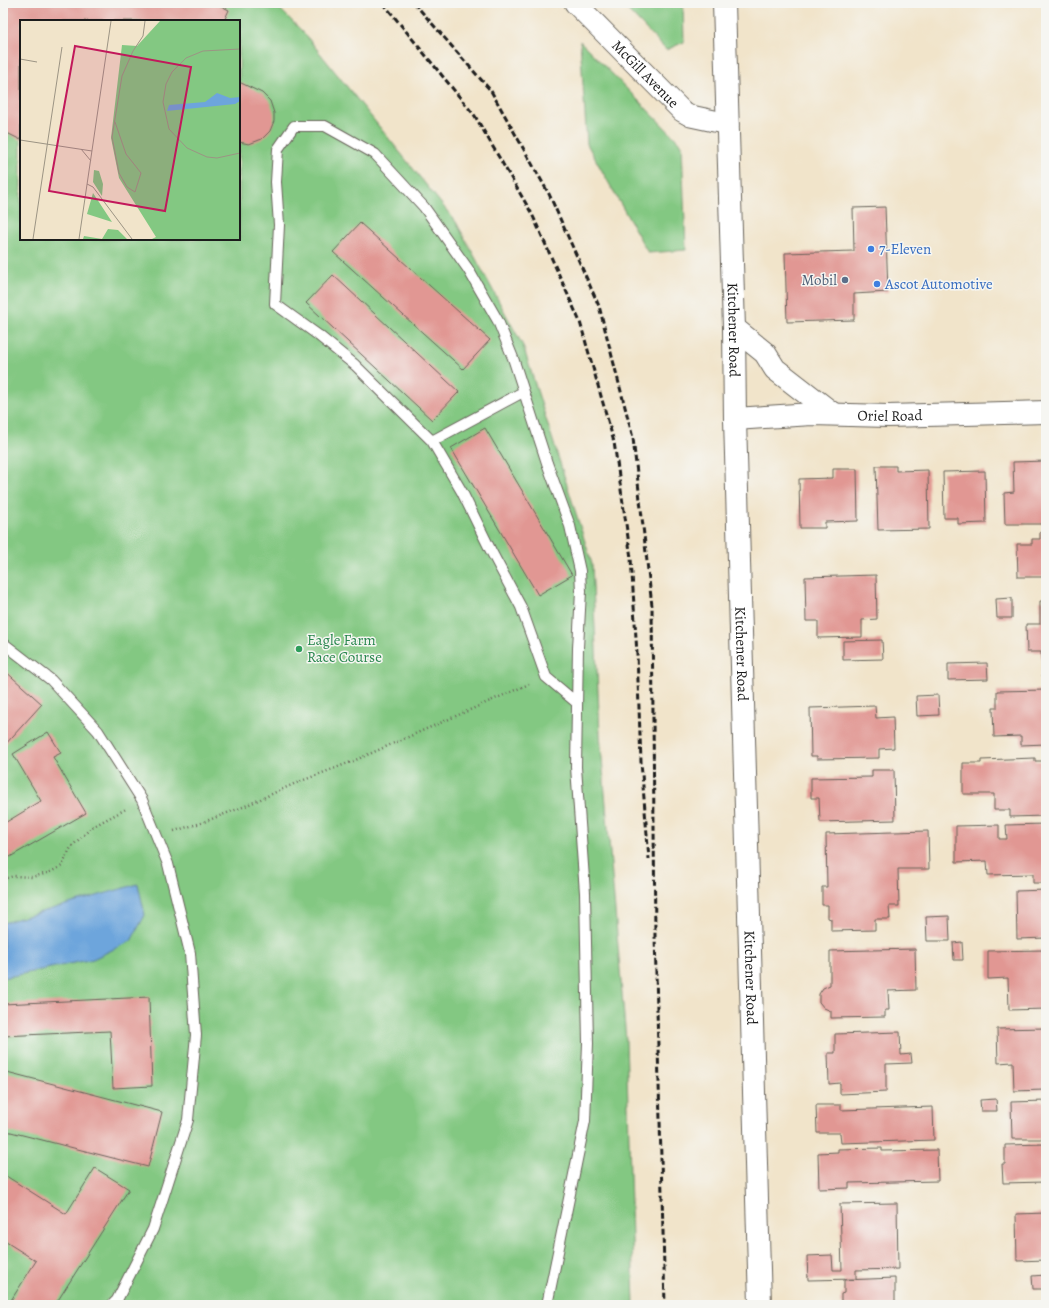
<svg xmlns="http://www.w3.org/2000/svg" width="1049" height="1308" viewBox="0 0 1049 1308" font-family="Alegreya,serif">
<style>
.green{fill:#83c882;stroke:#50724f;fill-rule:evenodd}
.water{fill:#6da5dc;stroke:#44607c}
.building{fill:#e19793}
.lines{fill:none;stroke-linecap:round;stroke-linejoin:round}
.service-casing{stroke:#676259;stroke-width:12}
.minor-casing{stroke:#676259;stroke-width:23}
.tertiary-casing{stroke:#676259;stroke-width:24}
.secondary-casing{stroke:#676259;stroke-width:24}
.path{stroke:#676259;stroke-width:2.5;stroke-dasharray:1 3;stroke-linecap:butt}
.service{stroke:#fff;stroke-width:10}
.minor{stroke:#fff;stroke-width:21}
.tertiary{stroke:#fff;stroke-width:22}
.secondary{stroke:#fff;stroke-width:22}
.rail{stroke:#1c1c1c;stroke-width:3;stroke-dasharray:6 3;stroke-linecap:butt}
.shop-dot{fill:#3f7fe0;stroke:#f6f6f2;stroke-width:1.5}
.service-dot{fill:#5c6f8a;stroke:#f6f6f2;stroke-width:1.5}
.leisure-dot{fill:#2e9e5b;stroke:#f6f6f2;stroke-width:1.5}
.labels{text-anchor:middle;stroke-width:3;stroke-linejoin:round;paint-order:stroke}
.street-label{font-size:15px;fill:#1c1c1c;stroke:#f6f6f2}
.shop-label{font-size:15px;fill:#366cbe;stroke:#f6f6f2;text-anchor:start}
.service-label{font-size:15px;fill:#4e5e75;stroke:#f6f6f2;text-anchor:end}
.leisure-label{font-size:15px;fill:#27864d;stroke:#f6f6f2;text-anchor:start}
.inset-road{fill:none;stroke:#9c9484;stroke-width:1}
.view{fill:#c2185b;fill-opacity:0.15;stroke:#c2185b;stroke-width:2}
.inset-edge{fill:none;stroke:#1c1c1c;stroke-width:2}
</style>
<rect width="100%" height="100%" fill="#f6f6f2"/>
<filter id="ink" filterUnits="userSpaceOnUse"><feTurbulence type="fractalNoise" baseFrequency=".025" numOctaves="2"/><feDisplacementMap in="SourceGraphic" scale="8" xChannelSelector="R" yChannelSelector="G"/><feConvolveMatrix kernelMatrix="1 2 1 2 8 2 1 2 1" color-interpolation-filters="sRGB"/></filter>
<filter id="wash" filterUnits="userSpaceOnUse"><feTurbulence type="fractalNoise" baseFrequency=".012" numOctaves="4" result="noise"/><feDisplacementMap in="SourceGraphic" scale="16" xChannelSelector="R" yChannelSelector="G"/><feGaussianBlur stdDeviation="0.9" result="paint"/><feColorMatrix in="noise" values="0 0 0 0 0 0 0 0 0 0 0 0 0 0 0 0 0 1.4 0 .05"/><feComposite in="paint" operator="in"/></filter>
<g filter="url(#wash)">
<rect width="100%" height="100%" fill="#f1e4ca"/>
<path class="green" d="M3 3H274L303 32 456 222 523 346 592 564 600 734 626 1040 634 1305H3ZM21 21H239V239H21Z
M621 3H683L684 42 666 50Z
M580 41 682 145 686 250 648 253 587 144Z"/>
<path class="water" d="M138 884 145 915 131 941 93 959 3 978V923Z"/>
<g id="blocks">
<path class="building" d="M9 3H215L229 10 224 21H21V140L3 131V15Z
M239 82 262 93 270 101 274 113V121L270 131 262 139 249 144 239 142Z
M885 207 888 292 854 294V320L787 322 785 253 854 251 853 208Z
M360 223 490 340 463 369 333 252Z
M333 275 459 392 432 420 306 303Z
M485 428 572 575 538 595 451 448Z
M1046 461V524H1005L1004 493 1014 492 1013 462Z
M876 466H896V471L928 470 929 529 878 530Z
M833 469H857L858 521 825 522V528H800L799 479 833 478Z
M985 471 986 523 958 524V518H944L943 472Z
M1040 532H1046V577H1018L1017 544H1032V539H1040Z
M876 575 877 619 862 620V637L818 638V621H806L805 577Z
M1012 598V618H997L996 599Z
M1040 601H1046V676H1042L1041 652H1027L1026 624H1040Z
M882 640 883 659 843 660V641Z
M987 663 988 679 948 680V664Z
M3 669 42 704 3 747Z
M1046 690V744L1021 745V736L994 737 993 708H997V691Z
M938 695 939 715 917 716 916 696Z
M875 706 876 718 893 717 894 748 879 749V758L817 759V756H811L810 708Z
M48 732 61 753 53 757 86 813 3 861V824L41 801 13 754Z
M1035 758V761H1046V816L1010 817V810H994V794H963V763H981V760Z
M872 770H894L895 820 820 822 819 798H811V778L872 777Z
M1046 824V883H1033V874L988 875 987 861 956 862V826L999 825V839H1007L1006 825Z
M928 831 929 869H898L899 906H889L890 919H875V930L831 931V919L828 918V905H822V887H827L826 834Z
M1046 890V938L1017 939 1016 891Z
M949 916 950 941H927L926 917Z
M962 942 963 960H954L953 943Z
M915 949 916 990 888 991 889 1010H885V1017L831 1018V1011L824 1008 819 1002V994L823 988 830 985V951Z
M1046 950V1009L1009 1010 1008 978 988 979V951Z
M149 997 152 1086 113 1088 110 1031 3 1036V1004Z
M1046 1028V1099H1044V1090L1014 1091 1013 1062 998 1063 997 1029Z
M900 1032 901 1055 911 1054 912 1063 886 1064V1092L840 1094V1083L829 1084 828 1053H835V1034Z
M3 1071 162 1112 148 1167 3 1130Z
M996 1099 997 1111H981L980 1100Z
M1046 1101V1139H1012L1011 1102Z
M816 1105H841V1110L933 1107 934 1140 841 1143 840 1133H817Z
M1046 1144V1182L1003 1183 1002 1164H1005V1145Z
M882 1148V1151L937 1150 938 1181 849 1183V1188L819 1189 818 1153 838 1152V1149Z
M95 1168 129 1189 55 1305H8L36 1261 3 1240V1174L66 1214Z
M897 1203 898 1269 856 1270V1279L808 1280 807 1256 832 1255 833 1270H842L840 1204Z
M1046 1213V1260L1017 1261 1016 1214Z
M1046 1275V1289H1033L1032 1276Z
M895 1278V1305H841V1294L844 1293V1280Z"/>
</g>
</g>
<g filter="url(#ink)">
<use href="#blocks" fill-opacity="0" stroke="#676259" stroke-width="1"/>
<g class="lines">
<defs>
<path id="service" d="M432 441 523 392
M3 643 51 680 98 731 142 800 168 864 190 953 196 1035 188 1120 153 1229 117 1300 112 1305
M547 1305 585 1121 588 1043 585 893 576 767 578 648 581 591 580 571 570 526 547 463 513 358 498 321 468 269 424 207 375 154 325 126H294L278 149 276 182 279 225 275 304 318 335 355 365 432 441 462 492 491 551 521 607 546 677 577 703"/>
<g id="minor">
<path id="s1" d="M575 3 682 111 691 116 728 124"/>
</g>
<g id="tertiary">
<path id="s2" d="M735 419 812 414 888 416 1046 412"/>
</g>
<g id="secondary">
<path id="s3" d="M724 3 734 328 735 419 760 1305"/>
<path d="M734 328 765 353 775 369 833 414"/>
</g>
</defs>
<use href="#service" class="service-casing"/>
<use href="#minor" class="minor-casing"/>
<use href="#tertiary" class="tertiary-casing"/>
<use href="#secondary" class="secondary-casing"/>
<path class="path" d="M174 831 201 823 243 807 296 783 351 762 529 684
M3 879 14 876 32 877 48 873 62 866 71 847 92 827 126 809"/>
<use href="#service" class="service"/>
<use href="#minor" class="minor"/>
<use href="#tertiary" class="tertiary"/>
<use href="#secondary" class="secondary"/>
<path class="rail" d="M383 3 475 116 532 214 580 322 614 442 631 558 637 654 641 762 649 859
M414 3 491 91 549 194 599 306 633 438 652 606 655 936 665 1305"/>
</g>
</g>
<g class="shop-dot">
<circle cx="871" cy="249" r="4"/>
<circle cx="877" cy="284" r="4"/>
</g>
<circle class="service-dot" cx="845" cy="280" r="4"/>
<circle class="leisure-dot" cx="299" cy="649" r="4"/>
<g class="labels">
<g class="street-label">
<text dy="5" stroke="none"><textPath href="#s1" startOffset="100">McGill Avenue</textPath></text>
<text dy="5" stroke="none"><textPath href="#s3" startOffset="327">Kitchener Road</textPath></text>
<text dy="5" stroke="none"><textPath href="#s2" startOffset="155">Oriel Road</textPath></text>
<text dy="5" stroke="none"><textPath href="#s3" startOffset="651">Kitchener Road</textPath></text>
<text dy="5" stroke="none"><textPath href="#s3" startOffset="975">Kitchener Road</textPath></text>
</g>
<g class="shop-label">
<text x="879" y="254">7-Eleven</text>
<text x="885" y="289">Ascot Automotive</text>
</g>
<g class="service-label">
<text x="837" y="285">Mobil</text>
</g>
<g class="leisure-label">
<text x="307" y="645">Eagle Farm<tspan x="307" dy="17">Race Course</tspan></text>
</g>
</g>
<g transform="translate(20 20)">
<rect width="220" height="220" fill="#f1e4ca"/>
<path d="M140 1H220V219H132L136 217 99 158 91 118 102 25 117 26ZM74 150 79 151 83 164 82 176 73 162ZM73 173 92 202 67 194ZM88 209 98 210 107 219H63L64 216 82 219Z" fill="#83c882"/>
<path d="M197 73 210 78 220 77V81L215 84 147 91 149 85 185 82Z" fill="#6da5dc"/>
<path class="inset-road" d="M220 29 183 31 166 38 152 52 146 64 143 82 149 109 167 128 187 137 197 138 220 133M0 39 17 42M95 102 106 134 121 153 115 172 107 167 99 153 92 117 102 56 113 31 123 16 125 1M0 120 72 131M61 129 71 141M67 164 73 167 112 219M13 219 42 27M59 219 91 1"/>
<path class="view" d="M55 26 171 47 145 191 29 171Z"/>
<rect width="220" height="220" class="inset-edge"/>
</g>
<rect width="1049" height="1308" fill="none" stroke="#f6f6f2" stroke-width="16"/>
</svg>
